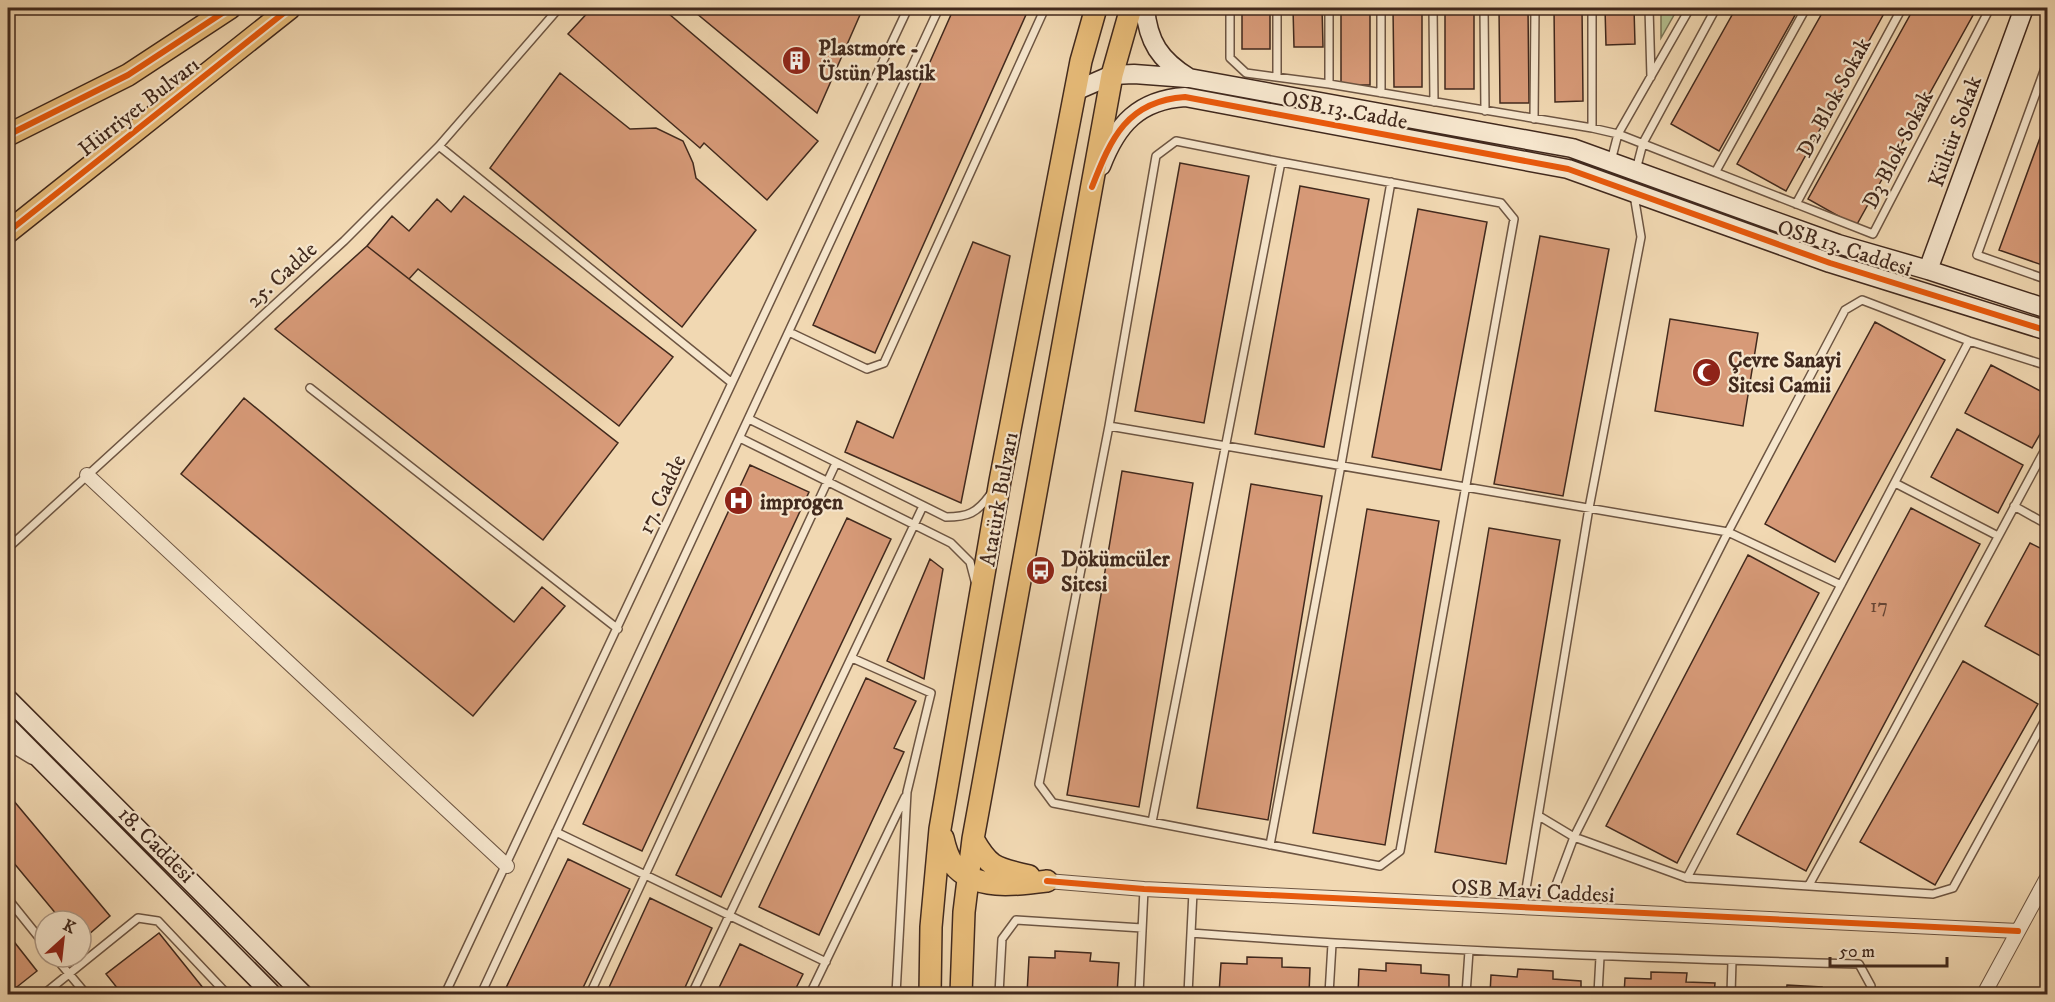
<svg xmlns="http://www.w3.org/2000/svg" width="2055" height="1002" viewBox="0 0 2055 1002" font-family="'IM FELL DW Pica',serif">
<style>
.green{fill:#b4c090;stroke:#7a7456;stroke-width:1.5}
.building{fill:#d79a78;stroke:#41291d;stroke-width:1.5}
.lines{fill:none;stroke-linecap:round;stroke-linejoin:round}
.lane-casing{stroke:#6d5542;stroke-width:10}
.street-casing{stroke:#6d5542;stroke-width:16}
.secondary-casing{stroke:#41291d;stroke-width:21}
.primary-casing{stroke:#41291d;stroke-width:24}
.lane{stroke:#f6e6cd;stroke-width:7}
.street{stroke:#f6e6cd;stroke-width:14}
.secondary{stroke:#f6e6cd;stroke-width:18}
.primary{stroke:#e8bc79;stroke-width:21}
.cycleway-casing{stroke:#f6e6cd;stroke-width:10}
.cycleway{stroke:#e8590c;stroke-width:6}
.labels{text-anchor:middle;stroke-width:4.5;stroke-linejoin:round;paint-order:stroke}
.number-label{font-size:20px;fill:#664534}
.poi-label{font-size:22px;font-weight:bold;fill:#41291d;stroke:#f6e6cd;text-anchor:start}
.street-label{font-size:22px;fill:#41291d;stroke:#f6e6cd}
</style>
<rect width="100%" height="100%" fill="#f1d8b2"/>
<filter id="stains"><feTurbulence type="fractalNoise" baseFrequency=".00333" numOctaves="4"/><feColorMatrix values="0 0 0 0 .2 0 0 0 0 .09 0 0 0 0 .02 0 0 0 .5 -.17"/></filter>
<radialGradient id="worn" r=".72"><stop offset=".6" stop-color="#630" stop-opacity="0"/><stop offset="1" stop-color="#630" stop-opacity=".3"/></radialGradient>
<path class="green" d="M1661 8H1678L1661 38Z"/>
<path class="building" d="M592 8H662L818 141 767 200 704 143 700 148 568 34Z
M690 8H863L817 113Z
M954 8H1029L875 353 813 325Z
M1242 8H1270V49H1242Z
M1293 8H1322L1323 47H1294Z
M1341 8H1370V85H1341Z
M1393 8H1422V87H1394Z
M1445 8H1474V89H1445Z
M1499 8H1528L1529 103H1500Z
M1554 8H1582L1583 101 1555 102Z
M1605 8H1634L1635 44 1606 45Z
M1736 8H1799L1719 151 1671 124Z
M1825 8H1887L1786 191 1737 164Z
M1914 8H1977L1856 226 1808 199Z
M560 73 630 129 656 128 683 141 693 163 696 178 756 230 682 327 490 168Z
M2048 116V267L1999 250Z
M1180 163 1249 176 1204 423 1135 411Z
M1300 186 1369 199 1324 447 1255 434Z
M464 196 673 357 619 426 418 269 409 279 367 246 392 216 409 231 437 199 451 212Z
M1418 209 1487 222 1441 470 1372 457Z
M1540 236 1609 249 1563 496 1494 484Z
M973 242 1010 256 961 503 845 452 857 421 893 438Z
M367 246 618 443 543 540 275 329Z
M1670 319 1758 333 1743 426 1655 411Z
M1875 322 1945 360 1835 562 1765 524Z
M1991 365 2048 395V420L2032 448 1965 413Z
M244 398 514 622 542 587 565 606 473 716 181 474Z
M1957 429 2023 465 1998 513 1931 477Z
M750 465 809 492 642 851 583 824Z
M1122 471 1193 483 1139 807 1067 795Z
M1251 484 1322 496 1268 820 1197 808Z
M1911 508 1980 544 1806 871 1737 834Z
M1367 509 1439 521 1385 845 1313 833Z
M847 518 891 539 721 897 676 875Z
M1489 528 1560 540 1506 864 1435 852Z
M2030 543 2048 552V660L1985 626Z
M1748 555 1819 593 1677 863 1606 826Z
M930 559 943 569 924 679 887 661Z
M1963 661 2038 704 1935 885 1860 842Z
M866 678 916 701 894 748 904 752 819 935 759 907Z
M8 794 110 916 81 941V921H62L8 856Z
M568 859 630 889 580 994H503Z
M650 898 712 928 682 994H606Z
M159 933 208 994H122L106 974Z
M8 934 37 971 8 994Z
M740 944 803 974 793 994H716Z
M1055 951 1091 953 1090 961 1119 963 1117 994H1027L1029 957 1055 958Z
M1247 957 1282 958V967L1310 968 1309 994H1219L1221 963 1247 964Z
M1386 963 1421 965V973L1449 975V994H1358L1359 969 1386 971Z
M1518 969 1553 971V979L1581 981V994H1490L1491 975 1517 977Z
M1651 972 1687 973 1686 982 1715 983 1714 994H1624L1625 978 1651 979Z
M1787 985 1822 987V994H1760V991L1786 993Z"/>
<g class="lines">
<defs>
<path id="lane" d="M333 8H346
M1230 8V58L1246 73 1329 84 1592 128 1618 134 1873 234 1990 8
M1329 8V84
M1381 8V93
M1433 8 1434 102
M1484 8 1485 111
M1649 8 1651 77
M2048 60 1977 255 2048 280
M1277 77V8
M1534 119 1535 8
M1592 128V8
M1176 141 1281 162 1501 203 1514 219 1400 851 1380 866 1053 803 1039 784 1109 426 1156 156Z
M439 146 732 383
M1611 161 1618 134 1690 8
M1636 170 1643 143 1716 8
M1716 171 1806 8
M1796 204 1902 8
M789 332 867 369 884 363 1045 8
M310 388 618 629
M749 419 946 517C968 517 977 513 990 495
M1109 426 1728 532 1841 585
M740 438 951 543 970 562 975 581
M1895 483 1998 536
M2014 506 2048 525
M8 548 344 241 439 146 559 8
M852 658 931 693 907 792 896 994
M8 746 31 760
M1539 816 1574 837 1687 878 1933 894 1953 888 2044 722
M1152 822 1281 162
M556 832 826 962
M1270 845 1341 465 1391 182
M1687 878 1969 341
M1809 885 1891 736 2048 444
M8 899 45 945
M1523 907 1589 508 1641 237 1634 195
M1555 909 1556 885 1574 837 1728 532 1845 310 1862 300 1969 341 2048 366
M1191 933C1413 950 1636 958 1859 964L1871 986V994
M55 957 86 994
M44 994 138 918 158 921 227 994
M445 994 908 8
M481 994 939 8
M590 994 836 463
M692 994 923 506
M810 994 905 797
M999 994 1002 939 1016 920 1142 928
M1139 994 1144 889
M1188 994 1193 892
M1329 994 1332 944
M1466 994 1469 951
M1598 994 1600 957
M1731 994 1732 961"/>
<path id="street" d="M87 475 507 866
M1047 881 1144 889 2018 931
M1984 994 2048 876"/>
<path id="secondary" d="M1145 8C1148 42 1160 60 1189 78L1572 148 1838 244 1928 270 2048 309
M1075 91 1112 75 1134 74 1187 78
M1101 166C1117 124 1139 100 1185 97L1568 169 1830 263 2048 331
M1928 270 2024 8
M8 699 303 994
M8 727 272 994"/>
<path id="primary" d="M8 135 128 75 230 8
M8 232 290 8
M943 838C945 847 948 857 953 864 974 891 1017 885 1047 881
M973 839C990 869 996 868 1029 876
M930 994 931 927 940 829 1000 481 1081 61 1096 8
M961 994 964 912 973 839 1112 75 1131 8"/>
</defs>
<use href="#lane" class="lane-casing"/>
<use href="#street" class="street-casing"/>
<use href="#secondary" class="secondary-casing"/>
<use href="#primary" class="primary-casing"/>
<use href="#lane" class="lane"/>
<use href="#street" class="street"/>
<use href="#secondary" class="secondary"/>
<use href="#primary" class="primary"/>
<defs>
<path id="cycleway" d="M8 135 128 75 230 8
M1092 187C1111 138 1127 101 1185 97L1568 169 1830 263 2048 331
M8 232 290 8
M1047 881 1144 889 2018 931"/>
</defs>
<use href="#cycleway" class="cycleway-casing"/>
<use href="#cycleway" class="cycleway"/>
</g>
<defs>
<symbol id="building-disc" viewBox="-11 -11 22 22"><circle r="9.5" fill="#8f2418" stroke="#f6e6cd"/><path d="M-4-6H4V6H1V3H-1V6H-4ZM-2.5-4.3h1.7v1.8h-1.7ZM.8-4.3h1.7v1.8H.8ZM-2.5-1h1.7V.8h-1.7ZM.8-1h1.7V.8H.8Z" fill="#fff"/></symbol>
<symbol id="mosque-disc" viewBox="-11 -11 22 22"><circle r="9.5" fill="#8f2418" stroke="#f6e6cd"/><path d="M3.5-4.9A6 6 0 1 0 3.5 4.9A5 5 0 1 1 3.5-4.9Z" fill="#fff"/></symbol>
<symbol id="hospital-disc" viewBox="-11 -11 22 22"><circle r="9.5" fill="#8f2418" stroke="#f6e6cd"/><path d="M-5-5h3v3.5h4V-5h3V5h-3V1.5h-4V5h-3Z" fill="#fff"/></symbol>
<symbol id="bus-disc" viewBox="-11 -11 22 22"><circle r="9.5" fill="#8f2418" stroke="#f6e6cd"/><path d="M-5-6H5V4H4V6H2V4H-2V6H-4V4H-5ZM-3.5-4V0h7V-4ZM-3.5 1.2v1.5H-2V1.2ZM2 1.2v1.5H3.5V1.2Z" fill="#fff"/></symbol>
</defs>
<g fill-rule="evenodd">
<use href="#building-disc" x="780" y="44" width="33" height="33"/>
<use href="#mosque-disc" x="1690" y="356" width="33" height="33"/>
<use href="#hospital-disc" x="722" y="484" width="33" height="33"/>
<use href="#bus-disc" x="1024" y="554" width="33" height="33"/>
</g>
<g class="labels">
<g class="number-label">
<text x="1879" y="612">17</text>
</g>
<g class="poi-label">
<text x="818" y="55">Plastmore -<tspan x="818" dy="25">Üstün Plastik</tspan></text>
<text x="1728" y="367">Çevre Sanayi<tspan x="1728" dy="25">Sitesi Camii</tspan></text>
<text x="760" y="509">improgen</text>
<text x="1061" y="566">Dökümcüler<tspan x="1061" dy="25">Sitesi</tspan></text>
</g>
<g class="street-label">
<text transform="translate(1833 97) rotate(-62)" y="8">D2 Blok Sokak</text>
<text transform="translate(138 106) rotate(-38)" y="8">Hürriyet Bulvarı</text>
<text transform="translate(1345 109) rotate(11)" y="8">OSB 13. Cadde</text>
<text transform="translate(1954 131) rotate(-70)" y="8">Kültür Sokak</text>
<text transform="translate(1897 149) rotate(-63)" y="8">D3 Blok Sokak</text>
<text transform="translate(1845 247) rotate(18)" y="8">OSB 13. Caddesi</text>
<text transform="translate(281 274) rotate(-42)" y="8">25. Cadde</text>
<text transform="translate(661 494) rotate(-65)" y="8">17. Cadde</text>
<text transform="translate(998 499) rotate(-80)" y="8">Atatürk Bulvarı</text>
<text transform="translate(157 844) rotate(45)" y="8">18. Caddesi</text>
<text transform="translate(1533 890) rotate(3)" y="8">OSB Mavi Caddesi</text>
</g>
</g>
<rect width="2055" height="1002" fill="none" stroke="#f1d8b2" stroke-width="30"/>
<rect x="9" y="9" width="2037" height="984" fill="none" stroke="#41291d" stroke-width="3"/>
<rect x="15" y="15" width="2025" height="972" fill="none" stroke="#41291d" stroke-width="1.5"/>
<g transform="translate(63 939) rotate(27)"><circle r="28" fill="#f6e6cd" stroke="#ae9a87" stroke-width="1.5"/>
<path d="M0-4.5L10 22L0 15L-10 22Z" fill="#8f2418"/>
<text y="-9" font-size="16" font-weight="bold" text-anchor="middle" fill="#41291d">K</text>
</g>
<path d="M1830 957v9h117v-9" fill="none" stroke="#41291d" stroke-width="3"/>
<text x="1839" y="957" font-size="18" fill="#41291d" stroke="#f6e6cd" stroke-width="4.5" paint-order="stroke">50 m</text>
<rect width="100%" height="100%" filter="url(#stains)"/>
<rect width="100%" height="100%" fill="url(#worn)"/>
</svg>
